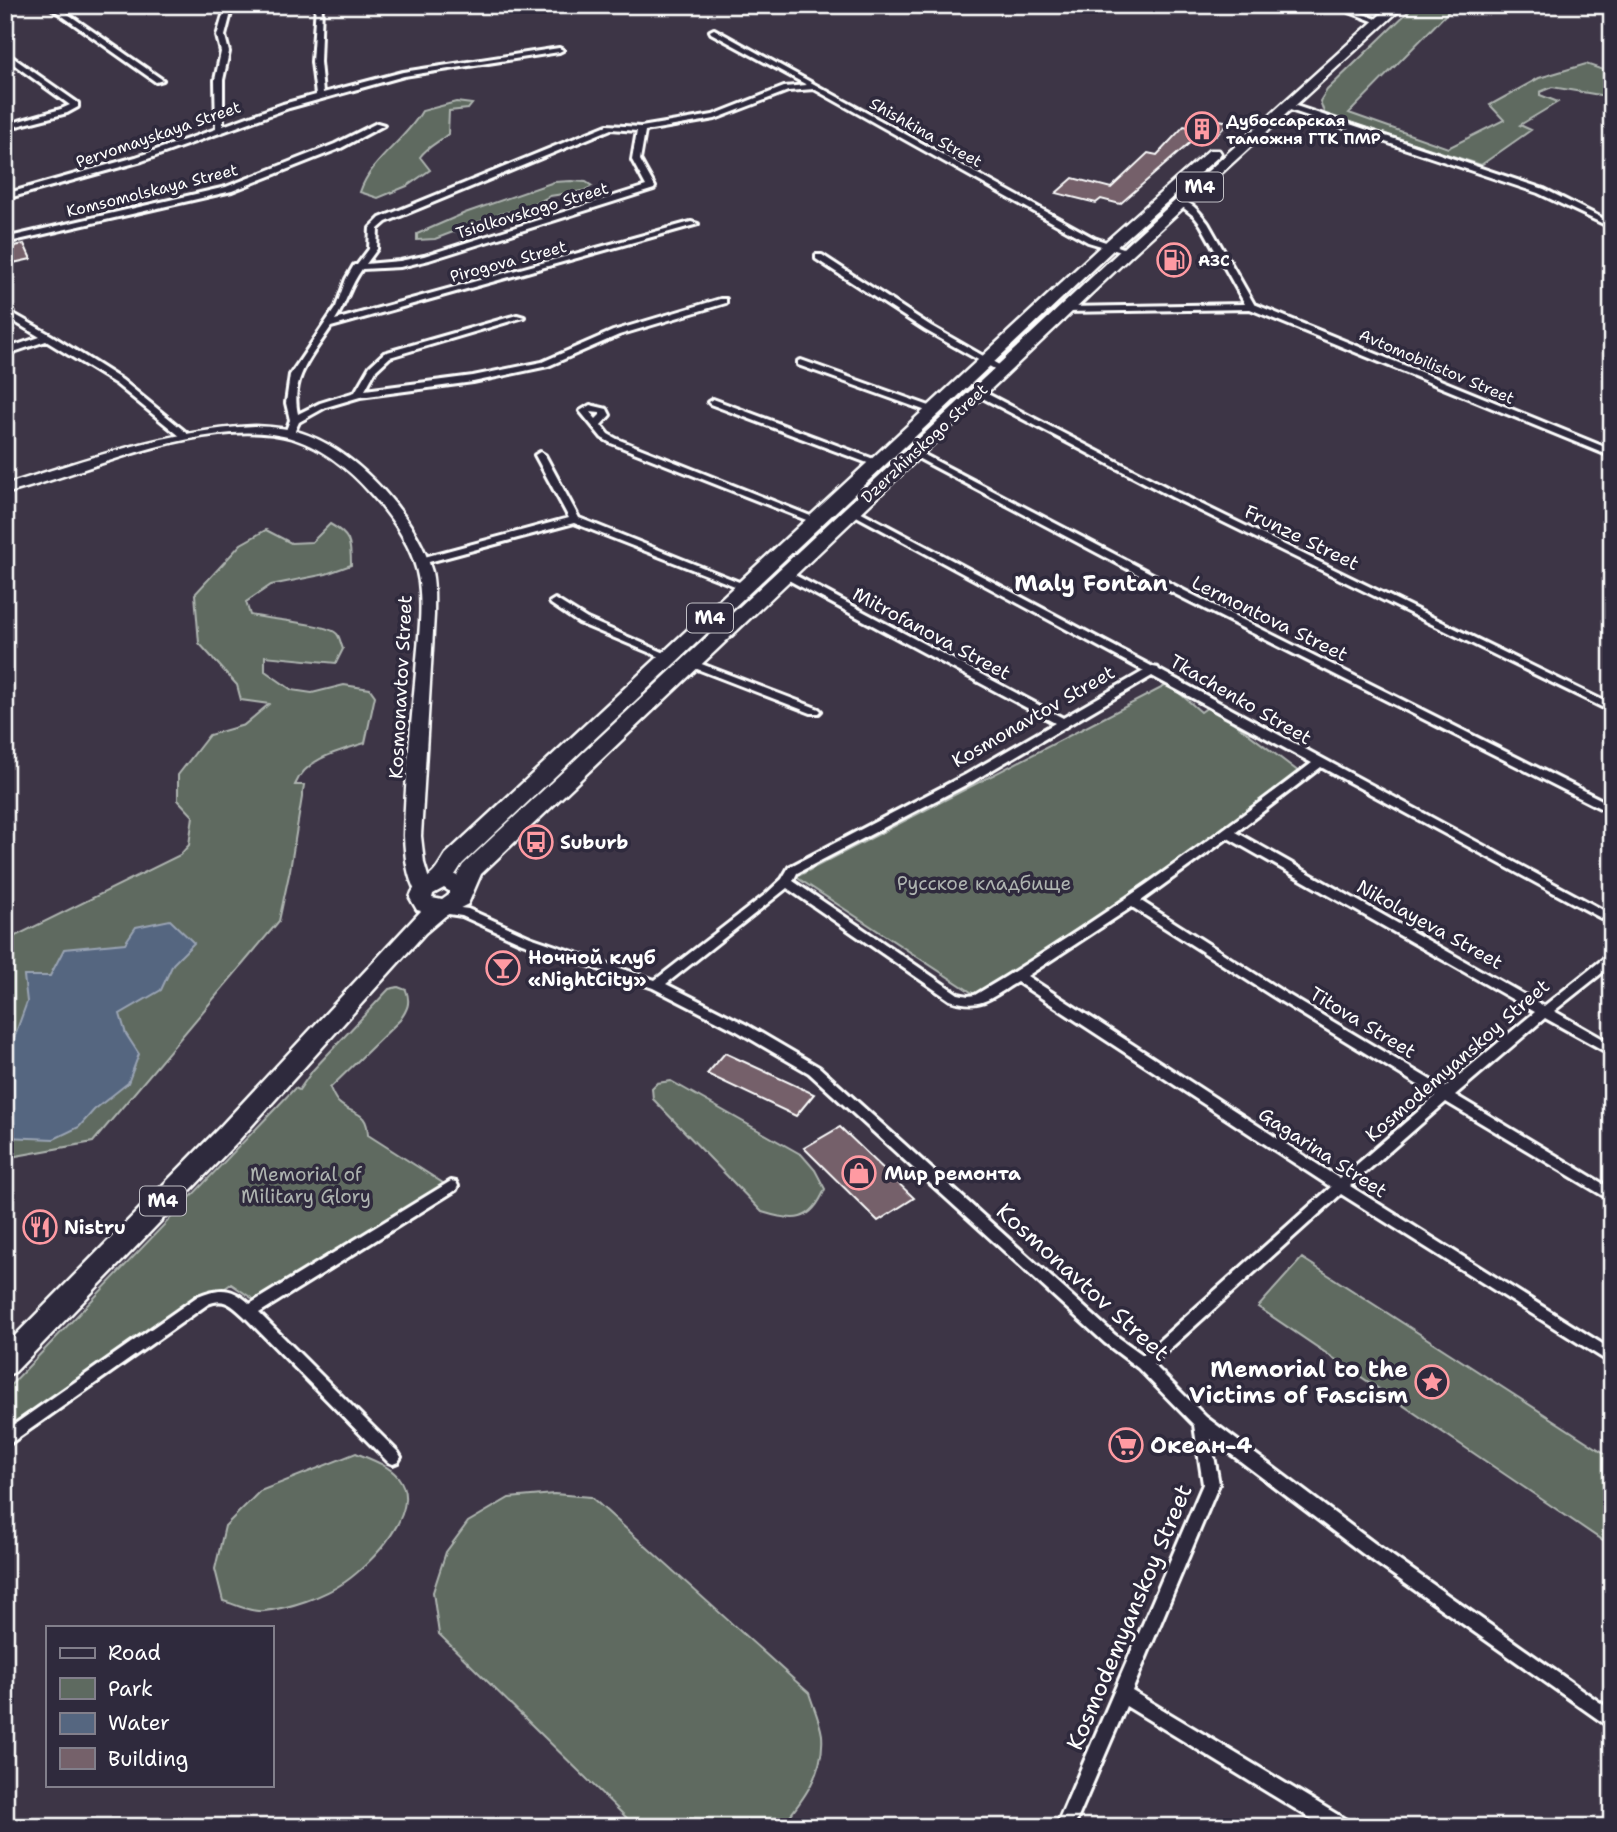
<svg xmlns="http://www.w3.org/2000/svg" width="1617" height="1832" viewBox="0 0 1617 1832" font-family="'Shantell Sans',sans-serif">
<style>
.green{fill:#5e6a60;stroke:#aeb4b0;stroke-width:2}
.water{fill:#556680;stroke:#99a3b3;stroke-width:2}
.building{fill:#75616a;stroke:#fff;stroke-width:2}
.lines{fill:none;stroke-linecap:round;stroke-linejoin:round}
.street-casing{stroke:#fff;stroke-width:6}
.secondary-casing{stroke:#fff;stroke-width:5}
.highway-casing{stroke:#fff;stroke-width:5}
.street{fill:#2f2a3d;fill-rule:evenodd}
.secondary{fill:#2f2a3d;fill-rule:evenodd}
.highway{fill:#2f2a3d;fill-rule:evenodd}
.labels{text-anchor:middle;stroke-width:7;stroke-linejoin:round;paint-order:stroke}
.far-poi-label{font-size:16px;font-weight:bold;fill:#fff;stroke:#2f2a3d;text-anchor:start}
.far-street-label{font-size:16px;fill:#fff;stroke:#2f2a3d}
.shield{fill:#2f2a3d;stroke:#c1bfc5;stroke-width:2}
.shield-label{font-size:18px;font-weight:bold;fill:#fff}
.street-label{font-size:19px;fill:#fff;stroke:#2f2a3d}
.poi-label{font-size:19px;font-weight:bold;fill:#fff;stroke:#2f2a3d;text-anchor:start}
.park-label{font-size:19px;fill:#aeb4b0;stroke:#2f2a3d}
.quarter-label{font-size:23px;font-weight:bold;fill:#fff;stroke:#2f2a3d}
.near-street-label{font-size:23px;fill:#fff;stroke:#2f2a3d}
.near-poi-label{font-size:23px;font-weight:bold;fill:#fff;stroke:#2f2a3d;text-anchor:end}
</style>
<rect width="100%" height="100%" fill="#3d3546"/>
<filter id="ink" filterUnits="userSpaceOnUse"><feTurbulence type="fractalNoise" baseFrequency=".0143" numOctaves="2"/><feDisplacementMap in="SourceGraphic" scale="14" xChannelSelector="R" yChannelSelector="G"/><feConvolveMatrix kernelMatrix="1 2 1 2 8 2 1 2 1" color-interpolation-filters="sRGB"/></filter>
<g filter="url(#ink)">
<path class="green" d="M1415 5H1455L1349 113 1448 148 1504 120 1490 105 1539 78 1586 64 1612 73V97L1552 87 1540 92V95L1558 102 1520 125 1531 130 1481 165 1325 115 1320 101 1327 90Z
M456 102 472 104 468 109 449 111 448 134C438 143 428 146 420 157L430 170 407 186 378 198 360 192C371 159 405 141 422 111Z
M571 181 586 182 592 186 583 191 550 196 530 207 500 214 435 239 417 240V234L465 213 554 182Z
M330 524C350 535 351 542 351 565L326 574 271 585 246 602 250 615C267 619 329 624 337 634 340 637 341 645 343 649L336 663 265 656V671L292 690 312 693 344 685 370 689 375 696 365 743C339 751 306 758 295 785H304L290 870 279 921 93 1142 5 1158V941L180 855 189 845 193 816 178 800V775L209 735 244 725 269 704 241 700 237 685 199 643 195 594 241 544 266 530 291 543 312 542Z
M1169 684 1201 712 1208 707 1218 714 1221 713 1299 772 1143 889 1061 945 974 994 796 877Z
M398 987 406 990C411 1003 407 1010 400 1020L330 1088C332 1092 335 1100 339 1103 353 1116 367 1109 368 1135L446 1185 256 1301 231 1284 5 1445V1391L295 1088 299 1090 313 1070 389 989Z
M671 1081 802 1155 815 1170 825 1189C811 1223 794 1222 762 1212L653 1099 652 1088 657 1083Z
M1302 1258 1612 1458V1547L1258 1307Z
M356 1453C370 1459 388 1465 398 1477 424 1510 371 1564 345 1582 323 1597 290 1608 264 1611 252 1613 235 1604 223 1601L215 1569 225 1526 260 1491Z
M554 1494 591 1497 809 1693C813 1706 820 1721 822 1735 825 1772 803 1800 781 1827H636L439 1634 433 1592 446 1552 468 1522 509 1498Z"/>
<path class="water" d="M170 920 194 943 173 964 161 990 120 1014 126 1034 139 1054 128 1083 94 1110 79 1127 54 1139 5 1137V1049L11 1046 27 1002 24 976H50L64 949 125 943 136 927Z"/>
<path class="building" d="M1209 118 1229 122 1216 136 1201 133 1120 204 1101 199 1096 203 1056 193 1073 178 1111 188 1148 153 1157 155 1184 126 1199 129Z
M24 244 31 259 13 263 6 248Z
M725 1053 814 1094 796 1116 707 1074Z
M840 1127 914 1198 878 1221 804 1148Z"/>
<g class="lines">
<defs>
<path id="street" d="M47 5H55L163 80 156 82Z
M226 5H233L225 36 229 52 223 80V126L283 104 316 95 312 62 316 5H322L320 62 323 93 403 72 559 48 563 50 559 52 404 76 289 108 142 161 5 199V194L136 157 216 129 215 80 221 52 217 36Z
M1331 5H1341L1384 22 1378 23Z
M714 29 1094 238 1132 251 1128 254 1088 242 814 89 788 91 715 119 645 131 640 160 655 187 654 189 429 260 400 267 362 269C350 285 346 304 335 320L691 222 698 224 331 327C312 356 290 378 298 414L320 403 355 392 370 366 384 353 517 315 524 317 390 357 376 370 365 390 473 376 542 362 613 331 720 299H726V303L619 335 548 366 473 382 360 397 326 407 299 422 293 435H287L285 433 290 420 286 403 290 375 336 307 346 279 354 265H357L369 249 370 228 380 218 607 125 641 127 713 115 784 87 807 85 711 33 710 31ZM611 129 637 131 632 160 646 186 424 256 400 261 366 264 377 249 378 229 386 222Z
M5 52 78 103V107L67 113 5 129V125L61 109 70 105 5 58Z
M1284 104H1290L1544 189 1612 223V228L1538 193 1284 108Z
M377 123 384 125 341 148 232 191 5 243V238L226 187 335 144Z
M1180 201C1192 201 1201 214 1208 223L1254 304 1612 450V457L1250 309 1064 312 1063 310 1067 307 1245 304 1201 225 1194 216 1180 205Z
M816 255H822L931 326 1006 369 1001 372 998 371 925 330 816 259Z
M5 309 51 335 122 380 187 433V437H181L116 384 46 341 5 355V349L40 337 5 316Z
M801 360 938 409 940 411 935 414 932 413 798 365V361Z
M978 389 1178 493 1612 705V712L1172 497 975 394 973 392Z
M713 399 879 461 881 463 876 466 873 465 710 404 708 402Z
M590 405 607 409 610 415 601 425 608 434 617 439 823 521 818 524 814 523 611 443 602 438 580 411ZM590 412 600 413V415L596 419Z
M915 450 1185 591 1612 805V814L1177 595 912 455 910 453Z
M540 452 545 455 579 518 749 586 744 589 740 588 574 523 425 563H417V559L569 518 535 455Z
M852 507 1153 667 1158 668 1159 670 1612 915V924L1321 767 1236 832 1544 1006 1608 955 1612 954V965L1554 1011 1612 1044V1055L1545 1018 1455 1095 1612 1189V1201L1446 1102 1350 1186 1612 1350V1364L1341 1194 1153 1364 1206 1417 1374 1543 1612 1711V1729L1362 1553 1211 1439 1219 1484 1132 1691 1348 1821 1351 1827H1325L1126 1706 1074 1827H1056L1203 1484 1194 1425 1138 1368 1105 1343 809 1073 737 1031 653 988 522 943 462 916 435 912 433 909 439 905 468 909 530 937 655 980 766 894 782 879 789 867 965 775 1055 723 781 576V572H789L1063 718 1144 671 849 512 847 510ZM1152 676 1312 763C1203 846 1092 926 975 995L968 996 958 994 793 881 797 873 973 781ZM1228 838 1535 1012 1444 1088 1285 993 1141 901ZM787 888 950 1000C982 1010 990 998 1017 982L1331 1187 1143 1355 1115 1335 819 1067 747 1025 666 984ZM1132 907 1277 999 1436 1096 1340 1179 1027 976Z
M555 599 587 619 674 657 673 659H665L579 623 551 604 550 602Z
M691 660 819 709 821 711 819 713H811L687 665 686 663Z
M451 1181 456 1182 458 1186 456 1190 259 1313 398 1452 401 1457 398 1462 393 1464 388 1462 244 1316C232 1305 224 1297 208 1304L5 1447V1431L198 1296C220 1287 232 1287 250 1304Z"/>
<path id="secondary" d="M255 426C273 427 291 428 308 435 360 455 417 518 432 572 435 586 434 600 434 615L421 836 424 863 432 890 429 894H417C407 877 405 856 404 836 405 781 411 727 416 672 418 643 423 611 419 582 415 550 392 517 371 494 351 471 324 449 294 439 210 413 87 473 5 494V485C87 459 168 430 255 426Z"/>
<path id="highway" d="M1391 5H1405L1133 254 481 874 468 904 445 916 425 933 238 1141 15 1372 5 1376V1346L220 1127 421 911 417 910 410 898C414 883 423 883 433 873 438 868 442 860 446 854L1104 243 1209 150H1219L1221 153 1219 156 1114 249 462 864 455 875 457 876 463 865 1123 248ZM444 888 449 891V895L442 900 432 898 433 894Z"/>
</defs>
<use href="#street" class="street-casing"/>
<use href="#secondary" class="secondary-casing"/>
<use href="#highway" class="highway-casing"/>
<use href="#street" class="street"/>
<use href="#secondary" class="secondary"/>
<use href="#highway" class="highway"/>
</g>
</g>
<defs>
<symbol id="building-ring" viewBox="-11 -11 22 22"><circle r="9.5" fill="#2f2a3d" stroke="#ff9aa2" stroke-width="1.5"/><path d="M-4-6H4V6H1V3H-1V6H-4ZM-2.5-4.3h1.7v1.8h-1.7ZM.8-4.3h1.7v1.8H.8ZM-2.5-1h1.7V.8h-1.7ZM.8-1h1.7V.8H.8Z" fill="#ff9aa2"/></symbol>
<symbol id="fuel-ring" viewBox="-11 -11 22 22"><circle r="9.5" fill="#2f2a3d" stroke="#ff9aa2" stroke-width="1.5"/><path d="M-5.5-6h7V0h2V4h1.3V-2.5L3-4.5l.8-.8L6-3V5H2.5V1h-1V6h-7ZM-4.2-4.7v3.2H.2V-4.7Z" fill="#ff9aa2"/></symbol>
<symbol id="bus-ring" viewBox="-11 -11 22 22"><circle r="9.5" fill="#2f2a3d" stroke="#ff9aa2" stroke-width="1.5"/><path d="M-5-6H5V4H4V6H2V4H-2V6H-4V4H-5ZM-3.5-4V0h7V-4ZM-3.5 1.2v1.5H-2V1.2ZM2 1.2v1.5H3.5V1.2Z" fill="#ff9aa2"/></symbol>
<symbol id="bar-ring" viewBox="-11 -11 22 22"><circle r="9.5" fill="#2f2a3d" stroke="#ff9aa2" stroke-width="1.5"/><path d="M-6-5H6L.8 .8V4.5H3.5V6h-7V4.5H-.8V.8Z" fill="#ff9aa2"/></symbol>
<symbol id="shop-ring" viewBox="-11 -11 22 22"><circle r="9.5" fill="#2f2a3d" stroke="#ff9aa2" stroke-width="1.5"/><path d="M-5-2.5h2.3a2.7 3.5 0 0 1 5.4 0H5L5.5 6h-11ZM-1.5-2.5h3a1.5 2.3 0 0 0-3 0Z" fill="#ff9aa2"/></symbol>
<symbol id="restaurant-ring" viewBox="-11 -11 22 22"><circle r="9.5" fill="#2f2a3d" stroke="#ff9aa2" stroke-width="1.5"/><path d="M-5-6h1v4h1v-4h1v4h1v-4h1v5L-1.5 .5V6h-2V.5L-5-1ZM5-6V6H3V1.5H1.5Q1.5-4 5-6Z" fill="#ff9aa2"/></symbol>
<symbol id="sight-ring" viewBox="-11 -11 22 22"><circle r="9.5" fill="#2f2a3d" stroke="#ff9aa2" stroke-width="1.5"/><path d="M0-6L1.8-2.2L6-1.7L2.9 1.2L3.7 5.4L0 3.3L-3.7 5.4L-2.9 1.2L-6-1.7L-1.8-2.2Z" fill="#ff9aa2"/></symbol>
<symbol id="supermarket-ring" viewBox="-11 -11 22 22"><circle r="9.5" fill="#2f2a3d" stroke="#ff9aa2" stroke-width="1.5"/><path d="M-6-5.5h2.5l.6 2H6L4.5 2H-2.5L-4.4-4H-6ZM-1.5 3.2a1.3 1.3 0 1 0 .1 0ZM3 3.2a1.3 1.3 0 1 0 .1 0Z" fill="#ff9aa2"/></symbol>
</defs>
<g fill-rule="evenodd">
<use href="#building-ring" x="1183" y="110" width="38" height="38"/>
<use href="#fuel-ring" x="1155" y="241" width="38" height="38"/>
<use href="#bus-ring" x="517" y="823" width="38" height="38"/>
<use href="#bar-ring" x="484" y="949" width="38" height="38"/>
<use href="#shop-ring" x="840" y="1154" width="38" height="38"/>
<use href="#restaurant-ring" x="21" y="1208" width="38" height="38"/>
<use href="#sight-ring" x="1413" y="1363" width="38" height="38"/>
<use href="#supermarket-ring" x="1107" y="1426" width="38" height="38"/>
</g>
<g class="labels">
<g class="far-poi-label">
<text x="1226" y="126">Дубоссарская<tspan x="1226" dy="18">таможня ГТК ПМР</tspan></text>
<text x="1198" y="266">АЗС</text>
</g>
<g class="far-street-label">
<text transform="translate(926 132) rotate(29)" y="6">Shishkina Street</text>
<text transform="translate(158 134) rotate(-19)" y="6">Pervomayskaya Street</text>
<text transform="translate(152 190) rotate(-14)" y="6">Komsomolskaya Street</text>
<text transform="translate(532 210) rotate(-17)" y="6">Tsiolkovskogo Street</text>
<text transform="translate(508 261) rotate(-15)" y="6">Pirogova Street</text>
<text transform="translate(1437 366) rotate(23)" y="6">Avtomobilistov Street</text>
<text transform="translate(924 443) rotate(-43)" y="6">Dzerzhinskogo Street</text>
</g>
<g class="shield">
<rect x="1177" y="172.5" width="46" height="29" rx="5"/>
<rect x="687" y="603.5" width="46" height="29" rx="5"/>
<rect x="140" y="1186.5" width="46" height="29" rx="5"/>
</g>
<g class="shield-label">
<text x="1200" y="193">M4</text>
<text x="710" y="624">M4</text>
<text x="163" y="1207">M4</text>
</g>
<g class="street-label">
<text transform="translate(1302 537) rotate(26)" y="7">Frunze Street</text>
<text transform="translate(1270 618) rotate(26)" y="7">Lermontova Street</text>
<text transform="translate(932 633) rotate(28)" y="7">Mitrofanova Street</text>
<text transform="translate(400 687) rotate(-87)" y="7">Kosmonavtov Street</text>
<text transform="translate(1241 699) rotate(30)" y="7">Tkachenko Street</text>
<text transform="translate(1033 716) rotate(-30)" y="7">Kosmonavtov Street</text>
<text transform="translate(1430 924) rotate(29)" y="7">Nikolayeva Street</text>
<text transform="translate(1363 1022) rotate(31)" y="7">Titova Street</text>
<text transform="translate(1457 1060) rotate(-41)" y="7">Kosmodemyanskoy Street</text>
<text transform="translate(1323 1152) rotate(33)" y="7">Gagarina Street</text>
</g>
<g class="poi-label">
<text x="560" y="849">Suburb</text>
<text x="528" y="964">Ночной клуб<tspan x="528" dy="22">«NightCity»</tspan></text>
<text x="884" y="1180">Мир ремонта</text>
<text x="64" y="1234">Nistru</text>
</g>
<g class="park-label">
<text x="984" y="890">Русское кладбище</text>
<text x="306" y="1181">Memorial of<tspan x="306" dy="22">Military Glory</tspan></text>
</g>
<g class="quarter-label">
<text x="1091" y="591">Maly Fontan</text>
</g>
<g class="near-street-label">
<text transform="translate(1083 1282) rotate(42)" y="8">Kosmonavtov Street</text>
<text transform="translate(1129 1617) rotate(-67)" y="8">Kosmodemyanskoy Street</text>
</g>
<g class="near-poi-label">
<text x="1408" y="1377">Memorial to the<tspan x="1408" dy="26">Victims of Fascism</tspan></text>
<text x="1150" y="1453" text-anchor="start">Океан-4</text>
</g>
</g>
<rect width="1617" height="1832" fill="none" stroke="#2f2a3d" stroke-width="28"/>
<rect x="14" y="14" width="1589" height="1804" fill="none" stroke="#fff" stroke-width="2.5" filter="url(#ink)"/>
<rect x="46" y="1626" width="228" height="161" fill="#2f2a3d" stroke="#827f8b" stroke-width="2"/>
<rect x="60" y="1648" width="35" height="10" fill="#2f2a3d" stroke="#827f8b" stroke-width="2"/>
<text x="108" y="1660" font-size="21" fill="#ffffff">Road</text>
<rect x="60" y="1678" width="35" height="21" fill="#5e6a60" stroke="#827f8b" stroke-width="2"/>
<text x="108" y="1696" font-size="21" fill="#ffffff">Park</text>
<rect x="60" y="1713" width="35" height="21" fill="#556680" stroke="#827f8b" stroke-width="2"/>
<text x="108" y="1730" font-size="21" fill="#ffffff">Water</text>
<rect x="60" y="1748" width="35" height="21" fill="#75616a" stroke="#827f8b" stroke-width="2"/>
<text x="108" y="1766" font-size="21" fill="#ffffff">Building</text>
</svg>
